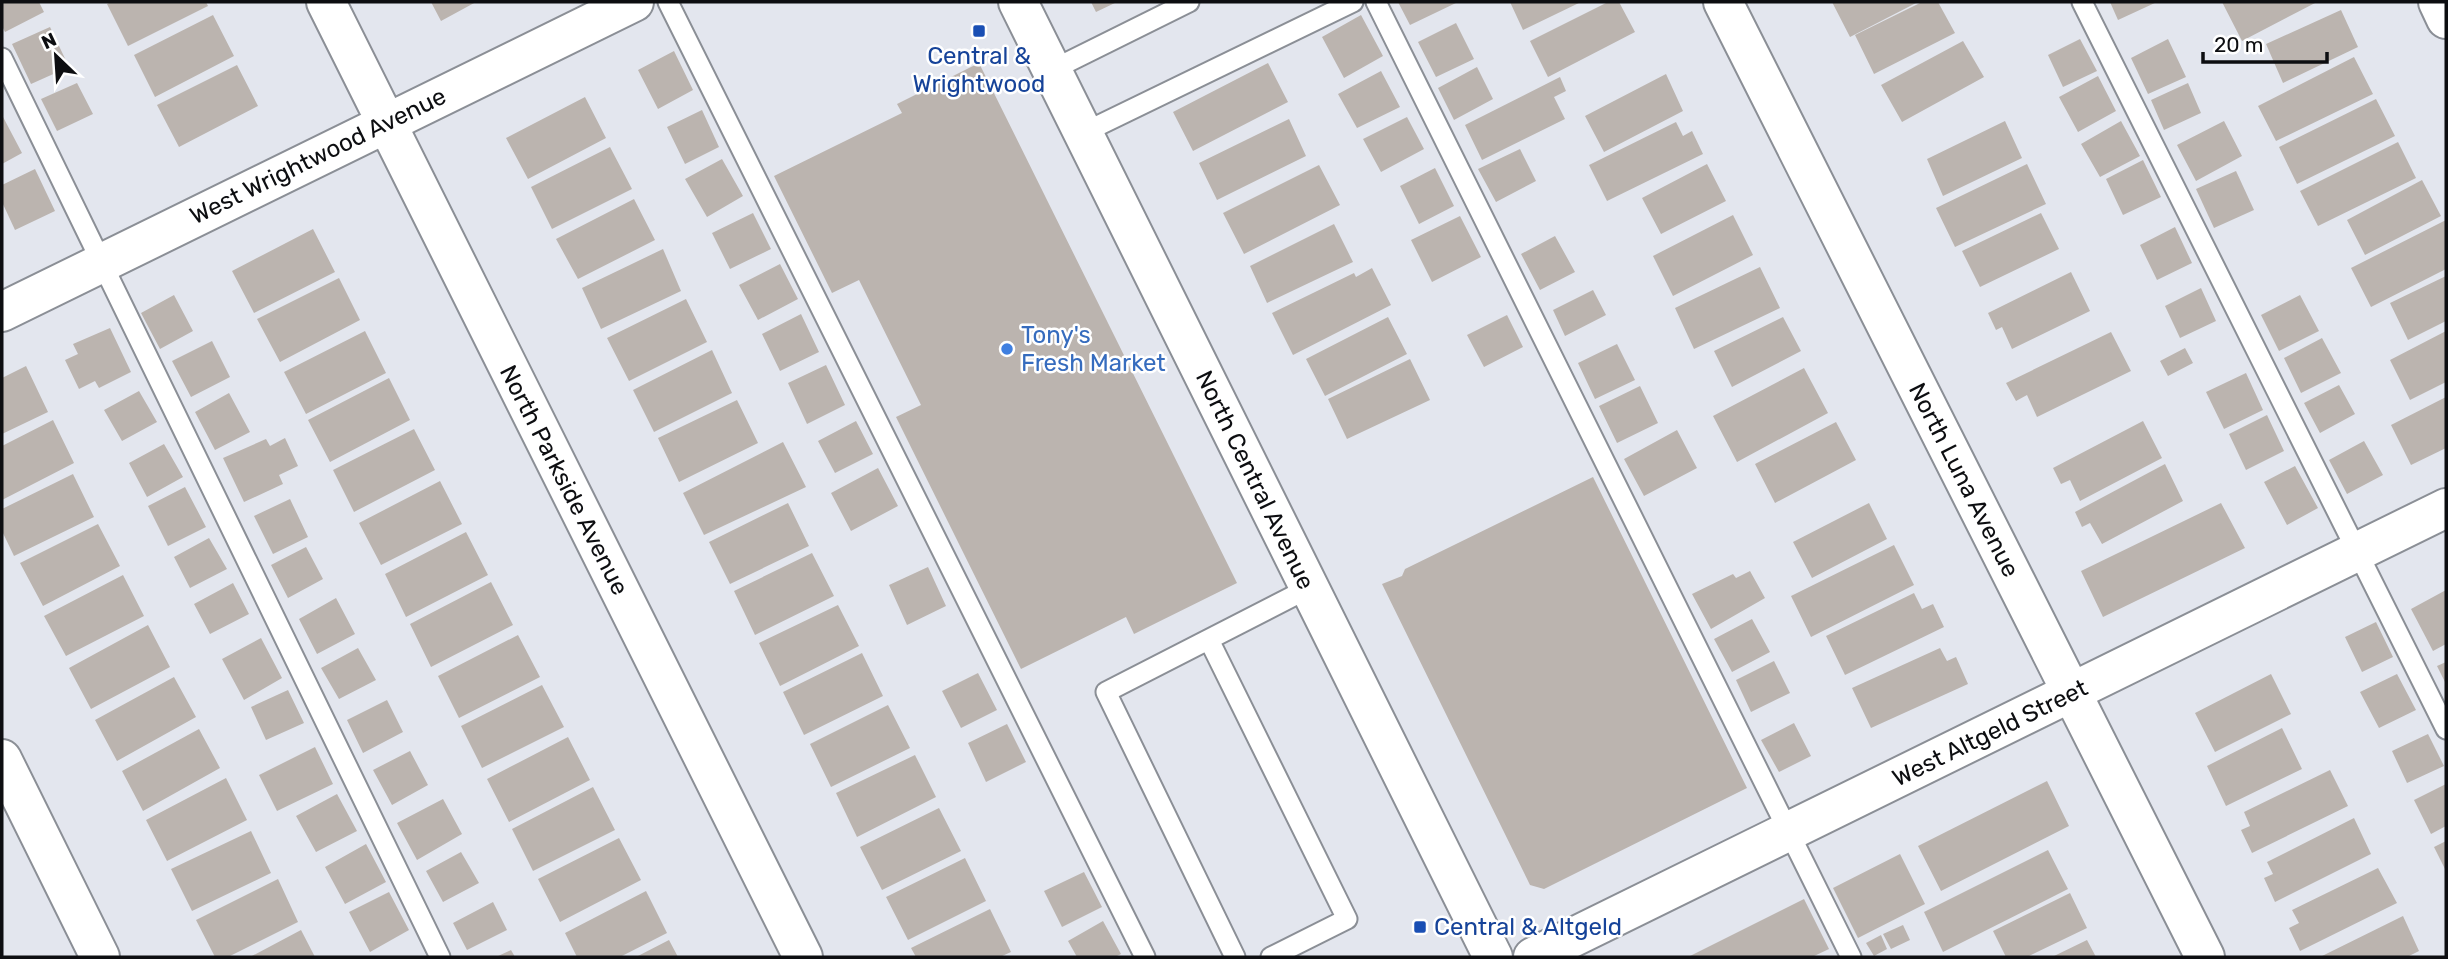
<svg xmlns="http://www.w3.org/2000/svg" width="2448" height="959" viewBox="0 0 2448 959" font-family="Rubik,sans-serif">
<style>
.building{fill:#bbb4af}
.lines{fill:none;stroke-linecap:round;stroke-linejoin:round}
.lane-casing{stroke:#8b8f96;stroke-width:23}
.street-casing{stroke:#8b8f96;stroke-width:42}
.secondary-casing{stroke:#8b8f96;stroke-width:42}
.lane{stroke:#fff;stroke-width:19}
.street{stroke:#fff;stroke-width:38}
.secondary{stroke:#fff;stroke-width:38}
.transit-dot{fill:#1a4fb4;stroke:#fff;stroke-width:2.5}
.shop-dot{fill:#3f7fe0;stroke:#fff;stroke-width:2.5}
.labels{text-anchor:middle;stroke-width:5;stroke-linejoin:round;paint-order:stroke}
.transit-label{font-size:24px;fill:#164399;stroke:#fff}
.street-label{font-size:24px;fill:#0d0e11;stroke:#fff}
.shop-label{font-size:24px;fill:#366cbe;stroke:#fff;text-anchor:start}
</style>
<rect width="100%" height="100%" fill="#e3e6ee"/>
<path class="building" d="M2 2H39L44 12 5 32 2 26Z
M111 2H206L208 6 128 46 107 4Z
M431 2H476L441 21Z
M1091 2H1117L1096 12Z
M1398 2H1458L1410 25Z
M1510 2H1581L1523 30Z
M1608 2H1619L1635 32 1548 77 1530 41Z
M1832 2H1918L1850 37Z
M1922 2H1938L1955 33 1874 74 1855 35Z
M2110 2H2157L2118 20Z
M2222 2H2317L2242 41Z
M2341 10 2358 47 2283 83 2266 44Z
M213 15 234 56 155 97 134 55Z
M1361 15 1383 56 1344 78 1322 37Z
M1456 23 1474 59 1436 77 1418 42Z
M50 27 69 67 31 84 12 44Z
M2080 39 2097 71 2063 87 2048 55Z
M2168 39 2186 77 2148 94 2131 58Z
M1963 41 1984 77 1902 122 1881 85Z
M674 51 693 90 658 109 638 70Z
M2354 57 2373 94 2276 141 2258 106Z
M979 63 1237 583 1134 634 1126 617 1021 669 896 417 921 405 859 280 832 293 774 176 902 113 897 104Z
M1268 63 1288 102 1193 151 1173 112Z
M237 65 258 106 179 147 157 105Z
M1477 67 1493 99 1454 120 1438 88Z
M1381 71 1400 107 1357 128 1338 94Z
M1666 74 1683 111 1604 152 1585 116Z
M2098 76 2116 111 2078 132 2059 97Z
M1560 77 1566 91 1554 97 1565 119 1482 160 1465 125Z
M77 83 93 114 57 131 41 99Z
M2188 83 2201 113 2164 130 2151 100Z
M585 97 606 138 528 179 506 138Z
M2376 99 2395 136 2297 184 2279 147Z
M702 110 719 147 685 164 667 127Z
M2 115 22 153 2 164Z
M1407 117 1424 149 1381 172 1363 139Z
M1289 119 1306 156 1217 200 1199 163Z
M2005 121 2022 158 1943 196 1927 159Z
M2121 121 2140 156 2100 177 2081 144Z
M2224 121 2242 156 2196 181 2177 145Z
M1676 122 1683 136 1692 131 1703 154 1607 201 1589 165Z
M2398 142 2416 178 2318 226 2300 191Z
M610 147 632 189 552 229 531 187Z
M1520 149 1536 181 1496 202 1478 169Z
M722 159 743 196 707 217 685 179Z
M2143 160 2161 197 2123 215 2106 179Z
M1707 164 1726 201 1661 234 1642 198Z
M2027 164 2046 204 1955 247 1936 208Z
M1319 165 1340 205 1244 254 1223 213Z
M1435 168 1454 206 1419 224 1400 186Z
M35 169 55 211 15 230 2 202V185Z
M2236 171 2254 210 2214 228 2196 189Z
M2422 180 2441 216 2365 255 2347 220Z
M634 199 655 240 578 279 556 239Z
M753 213 771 249 730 269 712 233Z
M2041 213 2059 249 1980 287 1962 251Z
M1733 215 1753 255 1673 296 1653 256Z
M1460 216 1481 257 1432 282 1411 240Z
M2446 220V269L2371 307 2351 268Z
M1334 224 1353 262 1267 303 1250 266Z
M2175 227 2192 263 2157 280 2140 245Z
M313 229 335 272 254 313 232 271Z
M1555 236 1575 272 1540 290 1521 254Z
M663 249 681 291 601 329 582 288Z
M780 264 798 299 758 320 739 285Z
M1760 267 1780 308 1694 349 1675 308Z
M1372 268 1391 305 1293 355 1272 313 1354 273 1356 277Z
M2071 272 2090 311 2012 349 2002 327 1996 330 1988 313Z
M2446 276V321L2408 340 2390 303Z
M339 278 360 320 280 362 257 319Z
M2201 288 2216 321 2180 338 2165 306Z
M1593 290 1606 315 1565 336 1553 310Z
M174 295 193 331 160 349 141 313Z
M2300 295 2319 331 2279 351 2261 315Z
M686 299 707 342 629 381 607 338Z
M801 314 819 352 780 371 762 334Z
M1507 315 1523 347 1484 367 1467 335Z
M1388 317 1407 354 1325 396 1306 359Z
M1783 317 1801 351 1732 387 1714 351Z
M110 328 131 372 99 388 95 381 79 389 65 360 78 354 73 344Z
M365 331 386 373 306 414 284 372Z
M2446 331V382L2410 400 2390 360Z
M2111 332 2131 371 2037 417 2027 395 2016 401 2006 383Z
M2322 338 2341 373 2301 393 2284 358Z
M212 341 230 377 191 397 172 361Z
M1617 344 1635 380 1595 399 1578 363Z
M2185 348 2193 363 2168 376 2160 361Z
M712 350 732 393 654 432 633 390Z
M1410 359 1430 400 1347 439 1328 399Z
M826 365 845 405 807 424 788 383Z
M26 366 48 412 2 434V378Z
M1804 368 1828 413 1737 462 1713 416Z
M2246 373 2263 410 2224 429 2206 392Z
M389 378 410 420 330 462 308 420Z
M2339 385 2355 414 2320 433 2304 403Z
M1640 386 1658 423 1617 443 1599 406Z
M139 391 157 422 122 441 104 410Z
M229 393 250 432 215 450 195 412Z
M2446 397V448L2411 465 2391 425Z
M737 400 758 443 679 482 658 438Z
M2267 415 2284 451 2246 470 2229 434Z
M53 420 74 463 2 500V446Z
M856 421 873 454 835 473 818 441Z
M2143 421 2162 458 2080 501 2070 480 2061 484 2053 468Z
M1836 422 1856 460 1775 503 1755 464Z
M414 429 435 470 354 512 333 470Z
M1677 430 1697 468 1644 496 1624 459Z
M285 438 298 466 279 475 283 484 244 502 223 458 266 439 270 446Z
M2364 441 2383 475 2347 494 2329 460Z
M783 442 806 487 704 535 683 493Z
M164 444 183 477 147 497 129 463Z
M2165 464 2183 501 2102 544 2090 523 2082 527 2075 512Z
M2295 466 2318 508 2287 525 2264 482Z
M878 468 898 506 851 531 831 493Z
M73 474 94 517 14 556 2 531V509Z
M1593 477 1747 788 1544 889 1530 885 1382 584 1402 576 1405 569Z
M440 481 462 524 381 565 359 523Z
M185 487 206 527 168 546 148 506Z
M290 499 308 537 273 554 254 516Z
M788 503 809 546 730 584 709 542Z
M1869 503 1887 539 1812 578 1793 542Z
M2221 503 2245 548 2103 617 2081 571Z
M98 524 120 566 43 606 20 563Z
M466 532 488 575 406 617 385 574Z
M209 538 227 569 190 588 174 557Z
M1894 545 1914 585 1811 637 1791 596Z
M306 547 323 579 288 598 271 565Z
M812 553 834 596 755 635 734 591Z
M928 567 946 606 907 625 889 585Z
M1750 571 1765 598 1711 629 1692 594 1733 574 1736 578Z
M123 575 144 616 66 656 44 616Z
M491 582 513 625 431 667 410 624Z
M233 583 249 614 210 634 194 604Z
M2446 590V644L2433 651 2411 609Z
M1914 593 1922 609 1933 604 1944 627 1845 675 1826 636Z
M336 598 355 634 317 654 299 619Z
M838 605 859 646 780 686 759 643Z
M1752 619 1770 652 1732 672 1714 639Z
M2376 622 2393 657 2362 672 2345 637Z
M148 625 170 667 91 709 69 668Z
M518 635 540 677 459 718 438 676Z
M261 638 282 678 244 700 222 659Z
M358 648 376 680 339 699 321 668Z
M1940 648 1947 661 1956 657 1968 684 1871 728 1852 688Z
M862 653 883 696 804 735 783 692Z
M1774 661 1790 693 1751 712 1736 680Z
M2446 662V684L2437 666Z
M978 673 997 710 961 728 942 691Z
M2271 674 2291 714 2215 752 2195 713Z
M2397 674 2416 710 2379 728 2360 692Z
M174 677 196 717 117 761 95 720Z
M542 685 564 727 482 768 461 726Z
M288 690 304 723 266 740 251 707Z
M387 700 403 732 363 753 347 720Z
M888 705 910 748 831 787 810 744Z
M1794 723 1811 756 1779 772 1761 740Z
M1007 724 1026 762 986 782 968 743Z
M2282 728 2302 769 2226 806 2207 766Z
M199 729 220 768 143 811 122 771Z
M2428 734 2444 766 2407 783 2392 751Z
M568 737 590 780 509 822 487 779Z
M315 747 333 784 277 811 259 775Z
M410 751 428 785 392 805 373 770Z
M915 755 936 797 857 837 836 793Z
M2330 770 2348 806 2252 853 2241 830 2250 826 2244 812Z
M226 778 247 820 167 861 146 820Z
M2047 781 2069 826 1941 891 1918 846Z
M2446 784V826L2431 834 2414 800Z
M593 787 615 830 533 871 512 829Z
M337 794 357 831 316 852 296 816Z
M443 799 462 834 417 860 397 823Z
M939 808 961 851 882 890 860 847Z
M2354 818 2371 854 2275 902 2264 878 2273 874 2267 862Z
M251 831 271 873 192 911 171 869Z
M619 838 641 880 560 922 538 879Z
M2446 841V871L2434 847Z
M366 844 386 882 345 904 325 867Z
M2048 850 2068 889 1943 952 1924 912Z
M461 852 479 883 443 902 426 871Z
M1900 854 1925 904 1858 938 1833 888Z
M965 858 986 901 908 940 886 897Z
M2378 868 2397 903 2300 951 2289 928 2299 923 2292 910Z
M1084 872 1102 907 1062 927 1044 891Z
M278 879 298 922 228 957H215L196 920Z
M646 891 667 933 620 957H577L565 933Z
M389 892 409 930 370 952 349 912Z
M2070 893 2087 928 2027 957H2006L1993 931Z
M1804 899 1829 949 1812 957H1688Z
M493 902 507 930 467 950 453 923Z
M990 909 1011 952 1000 957H916L911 948Z
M2403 916 2419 951 2407 957H2320Z
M1103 921 1121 954 1115 957H1077L1068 941Z
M1903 925 1910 940 1891 949 1883 934Z
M301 930 315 957H250Z
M1881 935 1887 949 1874 956 1866 943Z
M669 940 678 957H636Z
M2087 940 2096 957H2052Z
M511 950 515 957H496Z"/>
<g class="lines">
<defs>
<path id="lane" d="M668 2 1145 957
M1376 2 1851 957
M2082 2 2446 729
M2 58 440 957
M1052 70 1189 2
M1083 133 1353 2
M1209 640 1347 919 1271 957
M1235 957 1106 692 1309 588"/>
<path id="street" d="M326 2 803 957
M1723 2 2205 957
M2438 2 2446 19
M2 312 634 2
M2 759 100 957
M1533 957 2446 508"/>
<path id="secondary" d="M1018 2 1493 957"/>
</defs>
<use href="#lane" class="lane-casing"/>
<use href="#street" class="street-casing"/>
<use href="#secondary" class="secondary-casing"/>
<use href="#lane" class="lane"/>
<use href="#street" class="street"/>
<use href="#secondary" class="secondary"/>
</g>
<g class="transit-dot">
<rect x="972" y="24" width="14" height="14" rx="3.5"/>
<rect x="1413" y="920" width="14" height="14" rx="3.5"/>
</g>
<circle class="shop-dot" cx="1007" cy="349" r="7"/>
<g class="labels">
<g class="transit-label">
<text x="979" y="64">Central &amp;<tspan x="979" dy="28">Wrightwood</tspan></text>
<text x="1434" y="935" text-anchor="start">Central &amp; Altgeld</text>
</g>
<g class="street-label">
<text transform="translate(318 156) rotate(-26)" y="8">West Wrightwood Avenue</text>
<text transform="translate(564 480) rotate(63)" y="8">North Parkside Avenue</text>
<text transform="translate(1255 480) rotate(64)" y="8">North Central Avenue</text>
<text transform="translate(1964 480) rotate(63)" y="8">North Luna Avenue</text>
<text transform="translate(1990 733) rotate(-26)" y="8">West Altgeld Street</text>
</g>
<g class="shop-label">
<text x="1021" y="343">Tony's<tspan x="1021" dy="28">Fresh Market</tspan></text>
</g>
</g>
<rect width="2448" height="959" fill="none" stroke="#0d0e11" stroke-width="7"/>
<g transform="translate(56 56) rotate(335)" stroke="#ffffff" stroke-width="5" paint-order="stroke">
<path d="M0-5L12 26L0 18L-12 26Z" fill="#0d0e11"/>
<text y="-10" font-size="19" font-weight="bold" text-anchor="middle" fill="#0d0e11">N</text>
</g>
<path d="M2203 52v10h124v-10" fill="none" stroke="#0d0e11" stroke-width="3.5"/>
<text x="2214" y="52" font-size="21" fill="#0d0e11" stroke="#ffffff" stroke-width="5" paint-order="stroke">20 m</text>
</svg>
